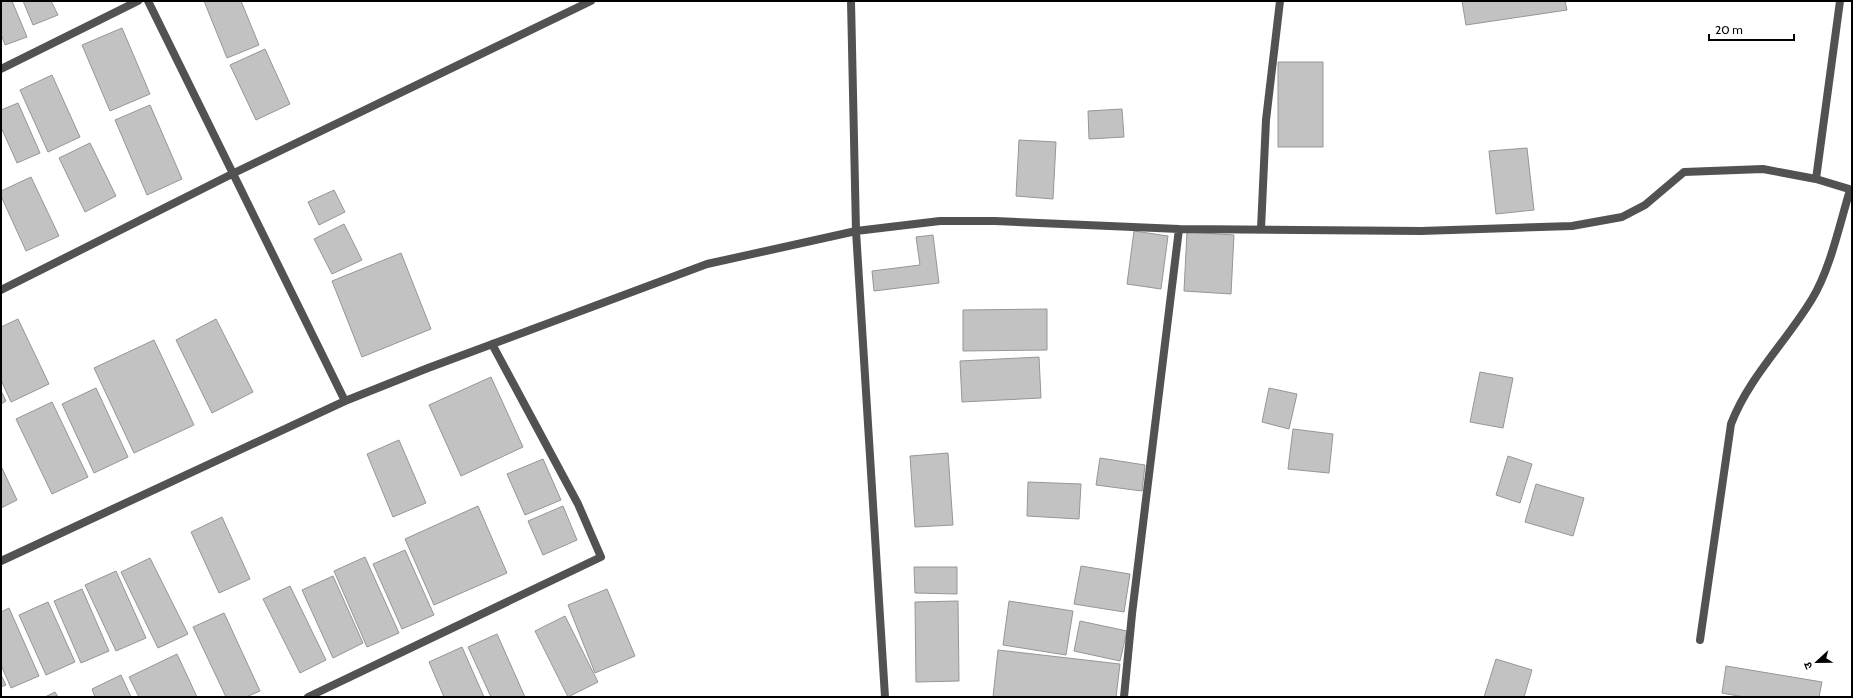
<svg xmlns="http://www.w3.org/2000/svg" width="1853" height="698" viewBox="0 0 1853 698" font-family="Cabin,'Noto Sans Devanagari',sans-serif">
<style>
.building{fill:#c2c2c2;stroke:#969696}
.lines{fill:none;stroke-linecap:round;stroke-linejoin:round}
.minor{stroke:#525252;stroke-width:8}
</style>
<rect width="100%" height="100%" fill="#fff"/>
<path class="building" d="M1 1H12L27 37 5 45 1 34Z
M23 1H51L58 15 33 25Z
M204 1H241L259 45 227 58Z
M1462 1H1565L1567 10 1466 25Z
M122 28 150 94 110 111 82 45Z
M265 49 290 104 256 120 230 65Z
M1278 62H1323V147H1278Z
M52 75 80 137 48 152 20 90Z
M18 103 40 153 17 163 1 127V110Z
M150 105 182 179 147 195 115 120Z
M1122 109 1124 137 1089 139 1088 111Z
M1019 140 1056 142 1053 199 1016 196Z
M90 143 116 196 85 212 59 158Z
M1527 148 1534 210 1496 214 1489 151Z
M31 177 59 236 26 251 1 196V191Z
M334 190 345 212 319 225 308 202Z
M344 224 362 260 332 274 314 239Z
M1134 231 1168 236 1161 289 1127 284Z
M1187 232 1234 235 1231 294 1184 291Z
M933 235 939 283 874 291 872 271 920 265 916 237Z
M401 253 431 329 362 357 332 281Z
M1047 309V350L963 351V310Z
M18 319 49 384 11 402 1 380V327Z
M216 319 253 392 212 413 176 340Z
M154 340 194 425 134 453 94 368Z
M1039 357 1041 398 962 402 960 361Z
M1480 372 1513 378 1503 428 1470 422Z
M491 377 523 447 461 476 429 405Z
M96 388 128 457 94 473 62 404Z
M1269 388 1297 394 1289 429 1262 422Z
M1 391 6 401 1 404Z
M52 402 88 477 52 494 16 419Z
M1293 429 1333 434 1329 473 1288 469Z
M399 440 426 503 393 517 367 454Z
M948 453 953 525 915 527 910 456Z
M1508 456 1532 464 1520 503 1496 495Z
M1100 458 1145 465 1142 491 1096 485Z
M543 459 561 500 525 515 507 474Z
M1 466 17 500 1 508Z
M1028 482 1081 484 1079 519 1027 516Z
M1536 484 1584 498 1573 536 1525 522Z
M478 506 507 573 434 605 405 539Z
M563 506 577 540 543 555 528 521Z
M222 517 250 579 219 593 191 532Z
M405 550 434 615 402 629 373 564Z
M365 557 399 633 367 647 334 571Z
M150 558 188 634 158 648 121 572Z
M1081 566 1130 574 1124 612 1074 604Z
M914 567H957V594L915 593Z
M116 571 146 638 116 651 85 585Z
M333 576 363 643 333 658 302 590Z
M290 586 326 660 300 673 263 599Z
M82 589 109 651 81 663 54 601Z
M607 589 635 656 595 673 568 605Z
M958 601 959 681 916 682 915 602Z
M1009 601 1073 611 1066 655 1003 645Z
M48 602 75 662 46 675 19 615Z
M9 608 39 676 11 688 1 665V612Z
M224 613 260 691 246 697H226L193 627Z
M565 616 598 682 568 697 535 631Z
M1080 621 1127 631 1120 661 1074 651Z
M497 634 525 697H491L468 647Z
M462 647 484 697H444L429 662Z
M998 650 1120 664 1116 697H993Z
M177 654 197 697H139L129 677Z
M1496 659 1532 670 1524 697H1484Z
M1726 666 1822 682 1819 697H1744L1722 693Z
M1 675 6 685 1 687Z
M121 675 131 697H95L92 689Z
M55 692 58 697H45Z"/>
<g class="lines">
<path class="minor" d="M148 1 345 401
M851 1 856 231 885 697
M1 69 138 1
M1816 179 1840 1
M1261 229 1266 120 1280 1
M1 290 234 173 591 1
M1 561 345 401 428 368 707 264 856 231 940 221H995L1179 229 1421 231 1572 226 1622 217 1645 205 1684 172 1763 169 1816 179 1852 190
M1700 640 1731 424C1749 377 1786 342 1812 299 1830 270 1840 223 1850 190
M308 697 601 557 578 504 492 344
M1124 697 1132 614 1179 229"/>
</g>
<rect width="1853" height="698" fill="none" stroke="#000000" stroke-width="4"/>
<g transform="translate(1817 662) rotate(248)" stroke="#ffffff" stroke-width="3" paint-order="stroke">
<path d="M0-3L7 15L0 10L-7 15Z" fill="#000000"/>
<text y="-6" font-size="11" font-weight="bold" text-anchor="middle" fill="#000000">उ</text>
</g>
<path d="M1709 34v6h85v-6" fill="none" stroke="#000000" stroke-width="2"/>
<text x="1715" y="34" font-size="12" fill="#000000" stroke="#ffffff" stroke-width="3" paint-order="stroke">20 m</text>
</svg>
